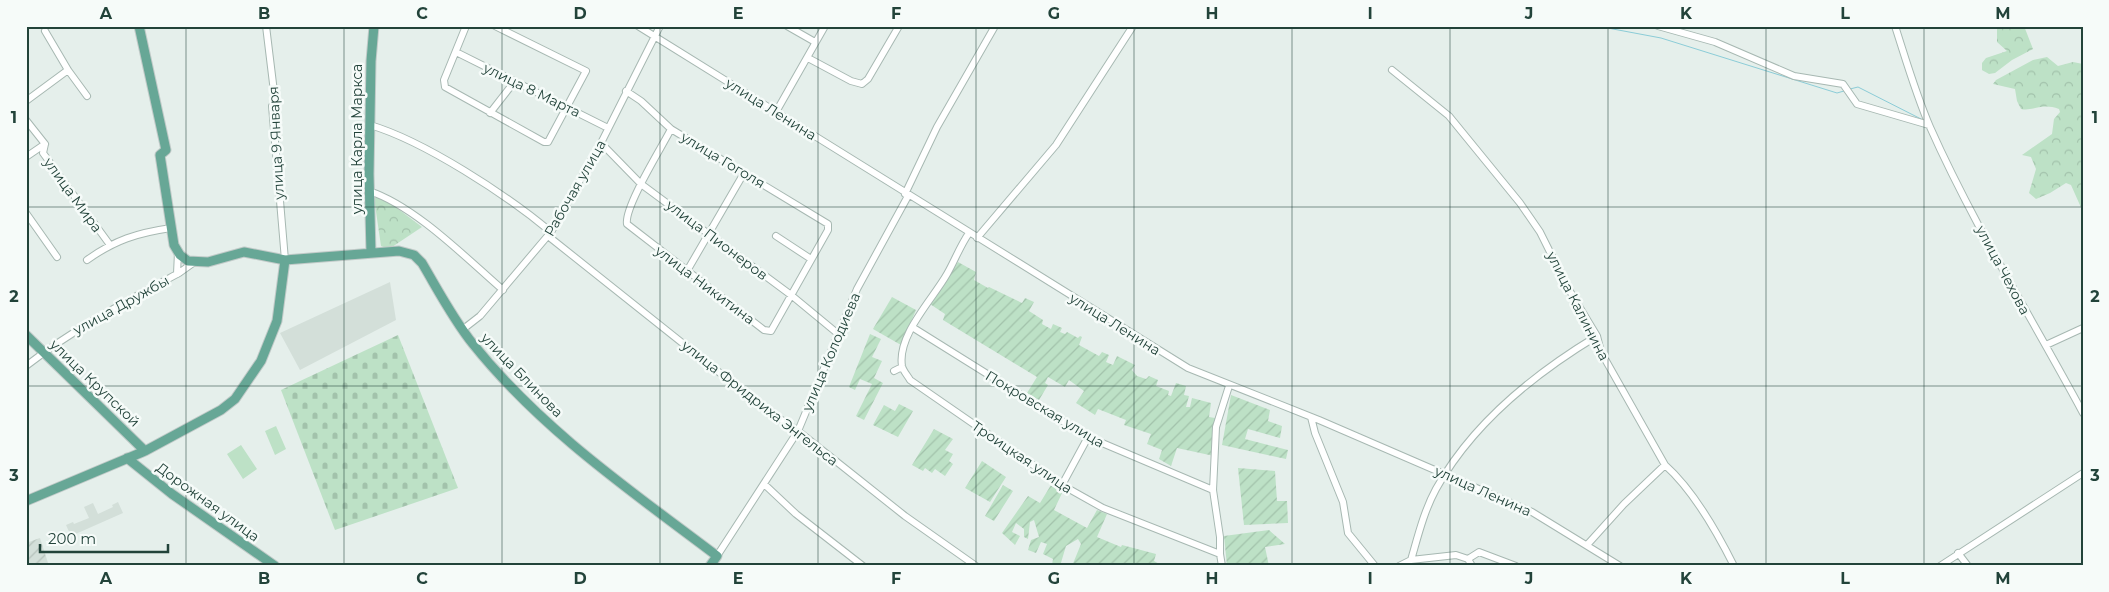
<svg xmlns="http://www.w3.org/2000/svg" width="2109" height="592" viewBox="0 0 2109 592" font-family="Montserrat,sans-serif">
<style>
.built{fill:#d3dfd9}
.industrial{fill:url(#industrial-furrows)}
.forest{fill:url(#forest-crowns)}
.cemetery{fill:url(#cemetery-stones)}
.garden{fill:url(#garden-furrows)}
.pitch{fill:#bde1c6}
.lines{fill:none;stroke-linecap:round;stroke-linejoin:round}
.stream{stroke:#8bccd7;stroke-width:1}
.minor-casing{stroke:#a7b8b2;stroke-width:8}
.major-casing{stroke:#c1cac8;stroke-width:11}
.minor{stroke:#fff;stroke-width:6}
.major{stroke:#67a796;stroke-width:9}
.grid{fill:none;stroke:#22433a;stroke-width:1;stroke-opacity:0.55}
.labels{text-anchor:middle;stroke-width:5;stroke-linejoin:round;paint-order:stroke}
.street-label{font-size:14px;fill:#22433a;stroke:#f6fbf9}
.neatline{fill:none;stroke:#22433a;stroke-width:2}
.grid-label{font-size:16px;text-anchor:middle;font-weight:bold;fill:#22433a}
</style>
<defs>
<pattern id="industrial-furrows" width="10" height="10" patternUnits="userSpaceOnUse" patternTransform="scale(1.25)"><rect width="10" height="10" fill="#d3dfd9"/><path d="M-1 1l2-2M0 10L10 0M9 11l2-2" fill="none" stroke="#b5c1bb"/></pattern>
<pattern id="forest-crowns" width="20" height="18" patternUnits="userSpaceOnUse" patternTransform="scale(1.25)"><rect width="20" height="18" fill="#bde1c6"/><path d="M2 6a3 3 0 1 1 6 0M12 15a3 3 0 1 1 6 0" fill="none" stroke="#a2c2ab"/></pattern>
<pattern id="cemetery-stones" width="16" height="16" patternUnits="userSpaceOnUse" patternTransform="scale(1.25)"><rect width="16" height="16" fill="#bde1c6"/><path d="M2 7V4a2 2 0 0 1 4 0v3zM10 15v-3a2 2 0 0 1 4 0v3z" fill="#a2c2ab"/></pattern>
<pattern id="garden-furrows" width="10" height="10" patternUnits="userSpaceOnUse" patternTransform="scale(1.25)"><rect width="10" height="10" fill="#bde1c6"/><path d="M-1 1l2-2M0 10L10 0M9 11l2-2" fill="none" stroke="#a2c2ab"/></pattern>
</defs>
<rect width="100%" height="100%" fill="#e5efeb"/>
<path class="built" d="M390 282 396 320 300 370 280 333Z
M118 502 123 513 71 536 66 525 73 522 74 524 89 518 84 507 93 503 98 514 113 507 112 505Z"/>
<path class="industrial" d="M40 538 49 566H26V543Z"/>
<path class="forest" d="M2024 26 2033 49 2012 60 1995 73 1989 74 1982 70V63L1986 58 2007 51 1997 42V27Z
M2047 57 2058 66 2073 62 2083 64V212L2071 185 2066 183 2050 193 2036 199 2029 193 2036 169 2031 157 2022 155 2052 134 2054 119 2060 112 2059 109C2041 102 2033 112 2021 109L2017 101 2015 89 1993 84 1996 80 2033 60Z
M381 196 422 227 389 249 381 246 374 198Z"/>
<path class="cemetery" d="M398 335 458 488 335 530 281 390Z"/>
<path class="garden" d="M958 262 976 272 974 280 988 288 989 287 1022 303 1025 298 1034 302 1029 311 1043 320 1042 324 1051 329 1053 324 1062 328 1060 332 1065 334 1067 332 1078 338 1080 336 1082 337 1079 345 1099 356 1102 352 1109 355 1106 362 1113 365 1117 356 1135 365 1132 370 1137 376 1146 379 1149 376 1158 380 1156 386 1169 391 1168 395 1171 396 1176 383 1186 386 1184 395 1189 396 1186 407H1190L1192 398 1211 403 1209 417 1221 419 1214 456 1177 448 1171 466 1159 459 1162 450 1147 444 1151 434 1124 425 1126 420 1098 409 1095 415 1076 403 1084 391 1069 380 1065 387 1048 377 1045 383 1048 385 1039 400 1027 393 1037 377 943 320 945 314 930 304Z
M892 297 916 310 901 345 873 329Z
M870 334 881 339 872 357 882 361 874 378 883 383 864 420 856 416 872 384 860 379 855 390 849 387Z
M1231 395 1270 410 1268 421 1282 426 1280 438 1248 429 1245 439 1288 450 1286 459 1222 445Z
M899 404 913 411 898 437 873 425 884 405 895 411Z
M934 429 953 439 945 450 953 454 949 461 953 464 945 476 935 469 932 473 925 468 923 471 912 465Z
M982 461 1006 477 990 502 965 488Z
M1238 468 1275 471 1277 501H1287L1288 523 1244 525Z
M1003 485 1013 491 994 521 985 516Z
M1051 485 1063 491 1054 510 1087 528 1097 510 1107 514 1097 537 1121 547 1122 545 1156 554 1154 561 1163 566H1072L1081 544 1078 539 1066 546 1060 566 1052 565 1053 559 1043 554 1047 544 1041 542 1036 553 1028 550 1031 540 1039 537 1034 520 1030 522 1028 539 1024 537V529L1016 523 1012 532 1020 536 1015 545 1002 533 1028 496 1040 503Z
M1269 530 1285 544 1265 547 1269 566H1227L1224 536Z"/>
<path class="pitch" d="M276 426 286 449 275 455 265 431Z
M241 445 257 469 243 479 227 454Z"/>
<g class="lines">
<path class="stream" d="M1597 26 1661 38 1837 93 1844 91
M1850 89 1858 87 1923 120"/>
<defs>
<path id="minor" d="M266 26 275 100 272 106 285 260
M466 26 444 80 445 87 544 142H548L586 71 495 26
M638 26 1188 368 1319 420 1532 512 1620 566
M787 26 815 42
M1658 26 1715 42 1794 76 1843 84 1857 104 1929 125
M1895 26C1906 60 1916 95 1930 127 1974 226 2032 318 2083 413
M45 31 68 70 87 96
M456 52 608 128
M808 58 851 81 862 84 868 79 899 26
M1392 70 1449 116 1520 203 1540 232 1568 288 1597 336 1601 352 1665 465C1693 490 1717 532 1734 566
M626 91 641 101 671 129 828 224V230L771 331 764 330 627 224C624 207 662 147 671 129
M26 101 68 70
M776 112 825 26
M490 113 515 81
M26 120 45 144 43 153 110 245
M370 125C424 141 507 195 551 232
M601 143 641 184 791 295 837 333
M26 157 45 144
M369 191C415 206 466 258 503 290
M905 194 937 127 995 26
M26 213 57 257
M969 233C960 246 955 260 947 274 933 299 897 335 902 366 903 371 908 376 910 380L1062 485 1103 508 1220 554V537L1213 490 1216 427 1229 386
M548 236 764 408 798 431 905 516 976 566
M776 236 811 259
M977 238 1056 145 1133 26
M87 260C115 240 137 233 171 228
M687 271 744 173
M177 274 178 252
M912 327 1088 437 1213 490
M462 330 480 316 551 232 601 143 660 26
M2046 345 2083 328
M26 366C75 328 125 302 179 273L193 263
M894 371 902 367
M1311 417 1315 433 1343 502 1348 533 1375 566
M764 484 796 514 863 566
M1062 485 1088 437
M1587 545 1624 504 1665 465
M1958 553 1968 566
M1220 554 1222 566
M717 556 798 431 857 289 908 196
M1468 559 1479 552 1516 566
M1411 560 1456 555 1468 559 1472 566
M1399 566 1411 560C1418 536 1424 511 1436 489 1472 424 1534 374 1597 336
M1940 566 2083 473"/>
<path id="major" d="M139 26 166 150 160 155 174 245 180 255 188 261 208 262 244 252 285 260 399 251 414 255 422 263C438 290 453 319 473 344 541 429 631 491 717 556L710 566
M371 253 369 174 371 61 374 26
M26 335 145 451
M127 458 172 494 275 566
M26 501 145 451 221 410 235 399 261 361 277 321 285 260"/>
</defs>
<use href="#minor" class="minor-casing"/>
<use href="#major" class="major-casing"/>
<use href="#minor" class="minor"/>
<use href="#major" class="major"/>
</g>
<path class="grid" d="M186 26V566M344 26V566M502 26V566M660 26V566M818 26V566M976 26V566M1134 26V566M1292 26V566M1450 26V566M1608 26V566M1766 26V566M1924 26V566M26 207H2083M26 386H2083"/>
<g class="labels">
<g class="street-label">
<text transform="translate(532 90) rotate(26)" y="5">улица 8 Марта</text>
<text transform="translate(771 109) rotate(32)" y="5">улица Ленина</text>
<text transform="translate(357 139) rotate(-90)" y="5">улица Карла Маркса</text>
<text transform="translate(276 143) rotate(-93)" y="5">улица 9 Января</text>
<text transform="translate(723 160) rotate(31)" y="5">улица Гоголя</text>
<text transform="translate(575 188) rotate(-60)" y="5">Рабочая улица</text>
<text transform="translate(73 195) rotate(54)" y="5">улица Мира</text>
<text transform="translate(717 240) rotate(37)" y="5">улица Пионеров</text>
<text transform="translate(2003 270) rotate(62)" y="5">улица Чехова</text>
<text transform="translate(705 285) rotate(37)" y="5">улица Никитина</text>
<text transform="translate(121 305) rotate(-29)" y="5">улица Дружбы</text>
<text transform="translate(1578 306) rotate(63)" y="5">улица Калинина</text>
<text transform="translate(1115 324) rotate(32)" y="5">улица Ленина</text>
<text transform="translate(831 352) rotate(-67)" y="5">улица Колодиева</text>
<text transform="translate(522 375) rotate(46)" y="5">улица Блинова</text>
<text transform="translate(95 383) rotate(44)" y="5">улица Крупской</text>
<text transform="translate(760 403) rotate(38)" y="5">улица Фридриха Энгельса</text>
<text transform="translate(1045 409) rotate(31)" y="5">Покровская улица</text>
<text transform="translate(1022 457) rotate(34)" y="5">Троицкая улица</text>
<text transform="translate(1483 491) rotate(24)" y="5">улица Ленина</text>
<text transform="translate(208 502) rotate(36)" y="5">Дорожная улица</text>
</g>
</g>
<rect width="2109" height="592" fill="none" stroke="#f6fbf9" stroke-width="55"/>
<path d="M40 544v8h128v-8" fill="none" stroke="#22433a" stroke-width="2.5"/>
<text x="48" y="544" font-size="15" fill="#22433a" stroke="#f6fbf9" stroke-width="4" paint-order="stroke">200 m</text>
<rect x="28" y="28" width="2054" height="536" class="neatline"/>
<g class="grid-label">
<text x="106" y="19">A</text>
<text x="264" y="19">B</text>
<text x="422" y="19">C</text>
<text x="580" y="19">D</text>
<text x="738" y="19">E</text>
<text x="896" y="19">F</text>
<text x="1054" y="19">G</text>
<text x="1212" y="19">H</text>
<text x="1370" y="19">I</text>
<text x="1529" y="19">J</text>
<text x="1686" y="19">K</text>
<text x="1845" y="19">L</text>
<text x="2003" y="19">M</text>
<text x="14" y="123">1</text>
<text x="2095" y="123">1</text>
<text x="14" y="302">2</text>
<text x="2095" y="302">2</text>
<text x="14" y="481">3</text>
<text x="2095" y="481">3</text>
<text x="106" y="584">A</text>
<text x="264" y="584">B</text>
<text x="422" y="584">C</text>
<text x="580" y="584">D</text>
<text x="738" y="584">E</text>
<text x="896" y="584">F</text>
<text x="1054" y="584">G</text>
<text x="1212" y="584">H</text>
<text x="1370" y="584">I</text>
<text x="1529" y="584">J</text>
<text x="1686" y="584">K</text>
<text x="1845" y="584">L</text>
<text x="2003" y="584">M</text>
</g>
</svg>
